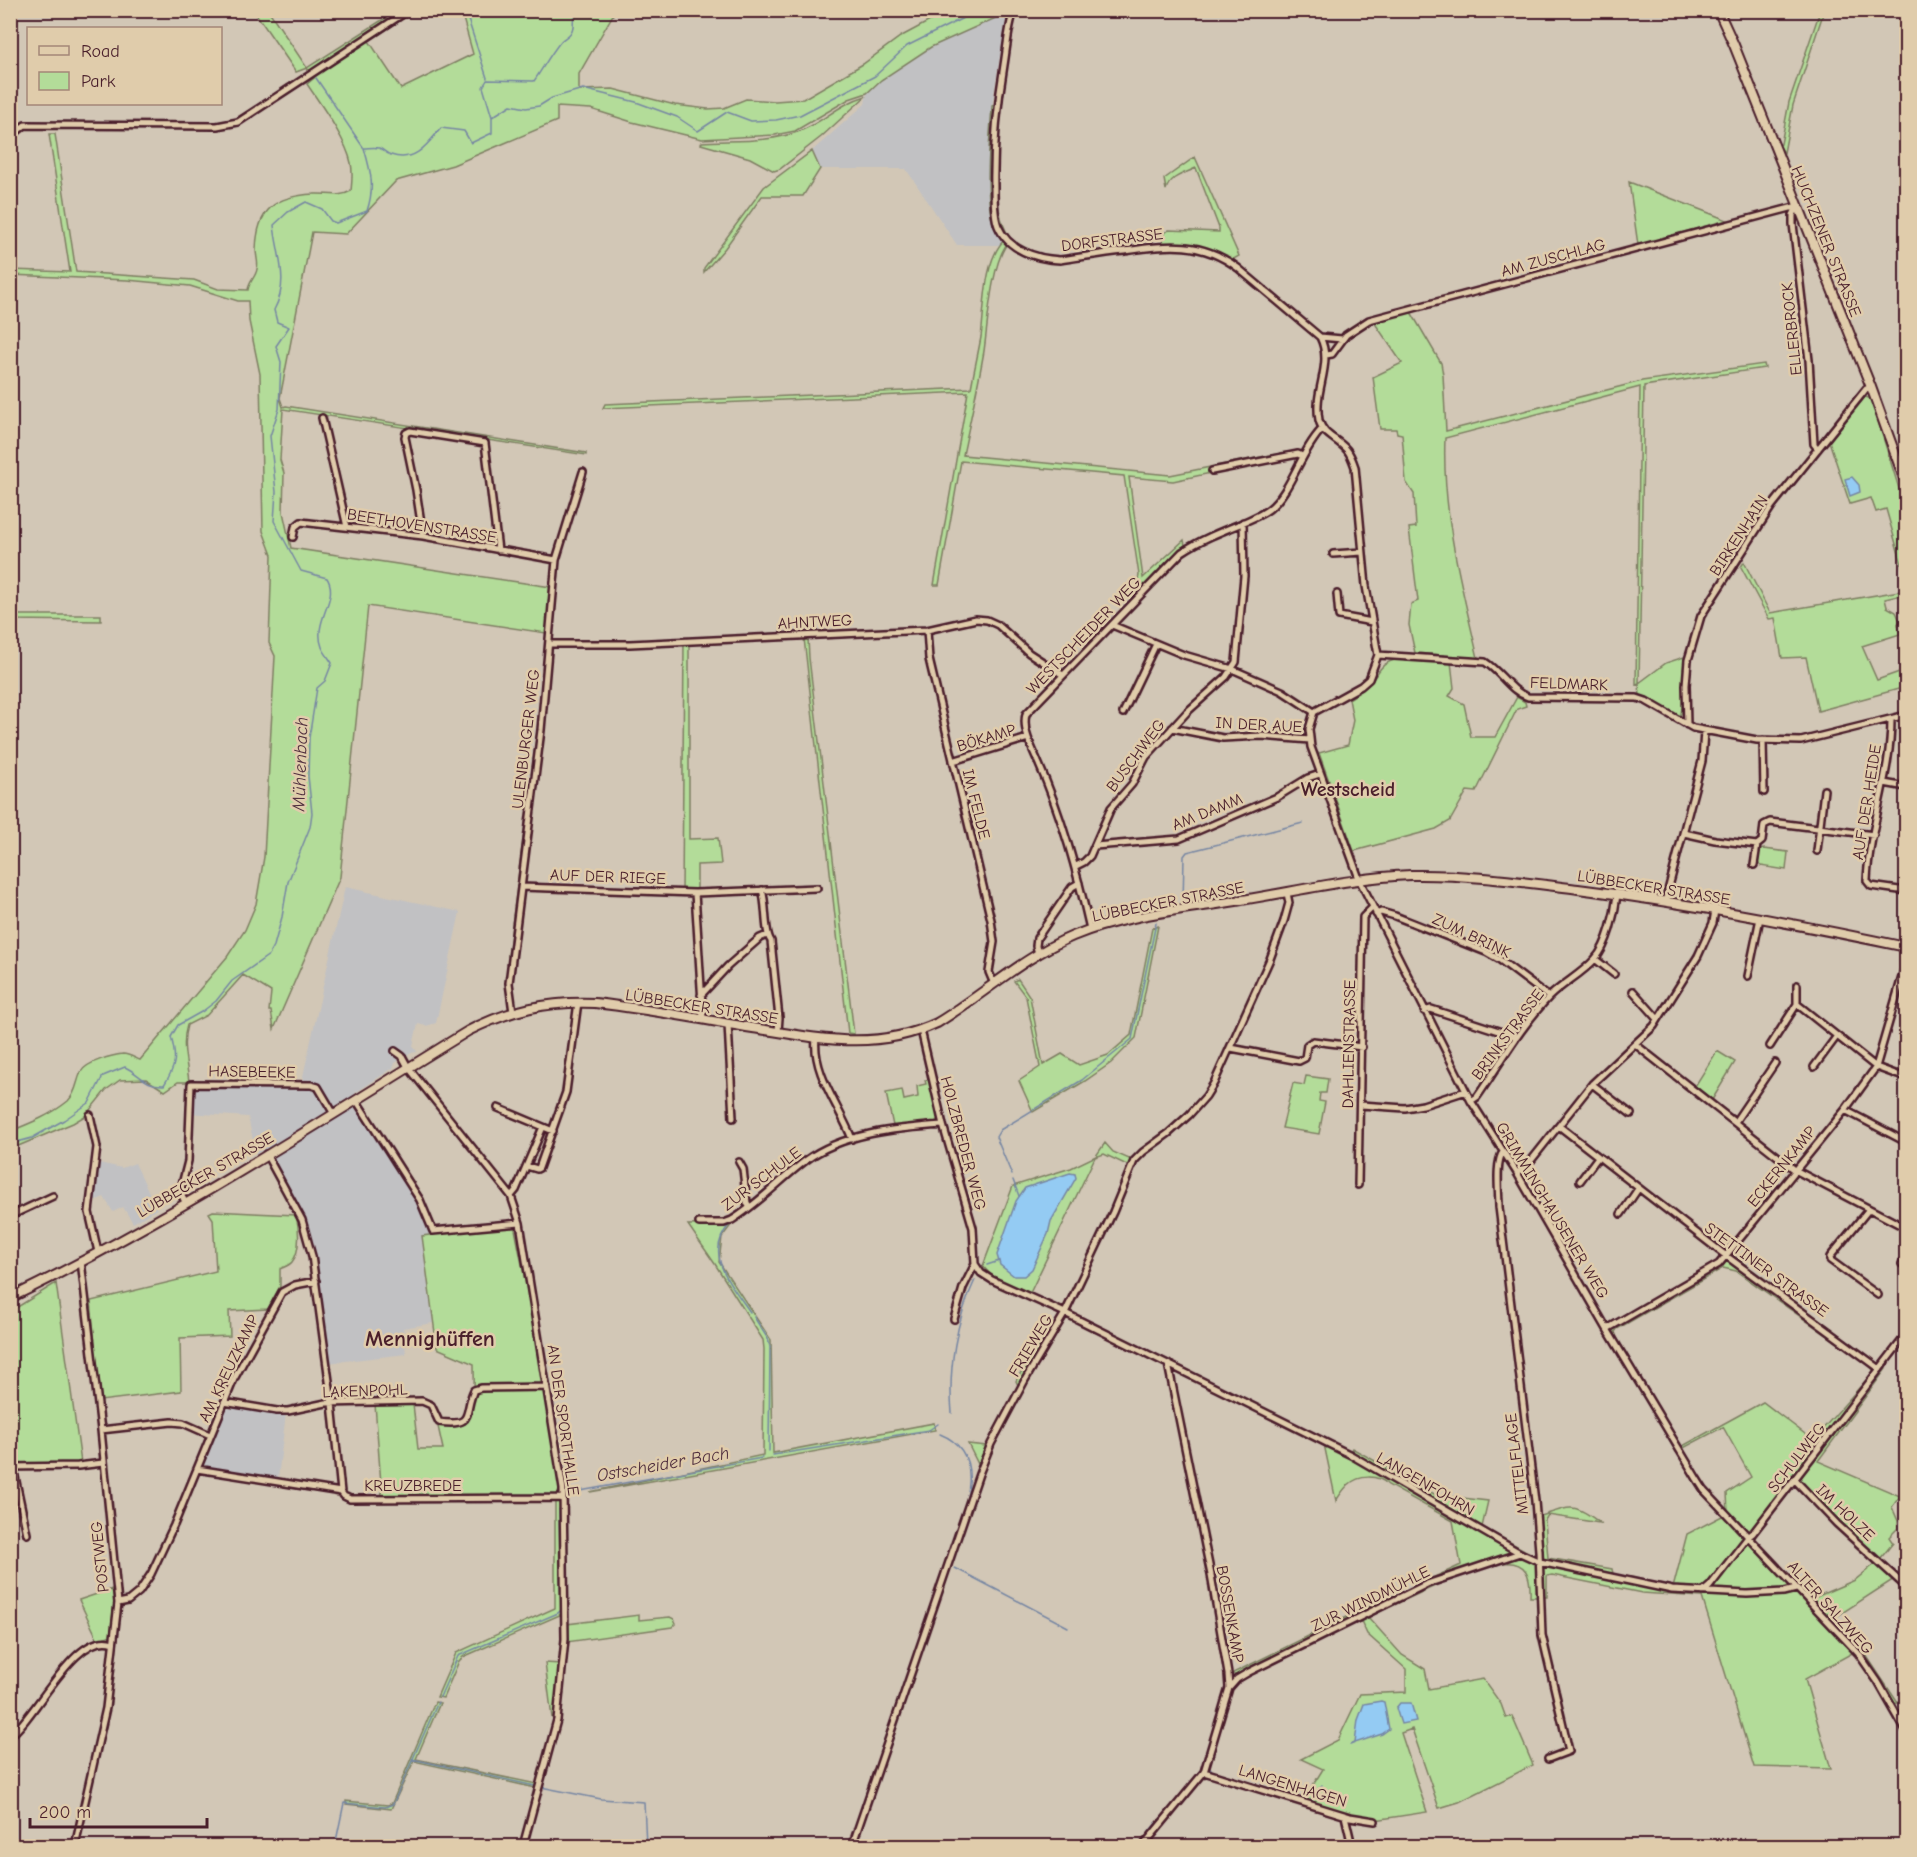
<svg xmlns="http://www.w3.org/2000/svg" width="1917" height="1857" viewBox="0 0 1917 1857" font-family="'Comic Neue',sans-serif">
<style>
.built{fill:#c1c1c3}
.green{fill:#b3dc99;stroke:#7e7e62;stroke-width:1.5;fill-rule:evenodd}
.water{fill:#94cbf3;stroke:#7686a3;stroke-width:1.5}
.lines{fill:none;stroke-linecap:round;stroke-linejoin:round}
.stream{stroke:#7686a3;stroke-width:1.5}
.minor-casing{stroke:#4a1f2b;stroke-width:10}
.secondary-casing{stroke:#4a1f2b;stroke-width:12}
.minor{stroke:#e0ccab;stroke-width:5}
.secondary{stroke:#e0ccab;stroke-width:8}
.labels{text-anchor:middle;stroke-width:5;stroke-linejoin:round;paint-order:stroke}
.street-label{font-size:16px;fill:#4a1f2b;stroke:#e0ccab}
.water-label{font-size:18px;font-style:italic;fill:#51303f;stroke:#e0ccab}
.quarter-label{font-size:20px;font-weight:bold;fill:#4a1f2b;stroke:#e0ccab}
.district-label{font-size:22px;font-weight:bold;fill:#4a1f2b;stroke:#e0ccab}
</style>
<rect width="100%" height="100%" fill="#d2c7b6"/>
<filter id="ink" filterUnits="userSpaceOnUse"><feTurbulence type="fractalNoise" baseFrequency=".0167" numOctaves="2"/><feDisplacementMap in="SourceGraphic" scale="12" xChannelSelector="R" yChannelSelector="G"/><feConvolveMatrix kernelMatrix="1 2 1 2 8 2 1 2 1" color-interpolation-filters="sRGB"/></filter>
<g filter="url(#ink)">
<path class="built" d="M1007 13 992 106 988 165 990 214 1004 240 1000 245H957L906 169H820L812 151 865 104 867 93 881 80 931 47Z
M345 887 460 912 436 1023 426 1026 418 1024 413 1046 417 1052 410 1053 395 1063 393 1068 355 1093 376 1133 419 1201 432 1235 422 1236 433 1323 403 1328 406 1354 328 1363 309 1235 303 1219 264 1149 256 1154 248 1117 188 1113 189 1082 282 1084 302 1081Z
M99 1163 122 1168 135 1163 157 1209 133 1223 123 1207 113 1212 104 1197 93 1202Z
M229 1408 286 1413 278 1478 206 1466 200 1463 224 1410Z"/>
<path class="green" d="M254 11H269L307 68 396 11H415L369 41 401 89 473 54 461 11H615L579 74V90L613 89 675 105 708 109 724 108 746 99 775 101 803 99 863 64 900 37 941 15 955 11H1008L1007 13 931 47 881 80 867 93 849 99 795 131 775 135 702 139 632 122 591 109 557 107V121L453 165 396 181 346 234 312 232 280 398 283 407 286 406 586 453V455L283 409 280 460 284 473 283 512 291 548 551 587 546 633 368 606 340 877 274 1029 271 1011H269L271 992 243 975 207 1015 187 1025C181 1045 187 1062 189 1082H178L165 1091 146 1079 120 1080 106 1090 85 1116 73 1123 11 1149V1131C31 1123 51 1115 68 1101 77 1092 76 1082 81 1072 86 1062 113 1055 123 1054 128 1054 135 1058 140 1060L227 957 245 930 256 904 264 857 275 656 269 643 272 555 263 531 260 374 249 321 248 301H238L190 286 127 280 11 275V270L70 272 49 134H55L76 272 194 280 218 289 248 290C249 281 256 277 257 269 259 263 256 257 256 250 257 209 275 196 314 194 327 193 339 198 351 191 352 182 353 172 351 163 346 139 321 105 307 84L314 78 307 68 296 72Z
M1820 11H1824L1793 105 1784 153 1779 145 1781 144 1789 102Z
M866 96 821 137 780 169 774 171 750 158 701 144 702 142C734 140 769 143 800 131 824 122 838 104 866 96Z
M1001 100C997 135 989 207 1009 236L1004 240 1007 244C991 265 988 323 984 351 978 386 970 421 963 455L1170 475 1286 452V457L1173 481 1129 477 1143 578 1184 540 1185 545 1132 599H1130L1136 591 1139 575 1124 476 961 461 939 585H934L968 392 603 408 605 404 971 388C974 371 978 354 981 337 985 308 983 262 1004 240 1001 236 997 233 995 229 983 202 990 137 992 106Z
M812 151 820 169 803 196H762L725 248 704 272V268L764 187Z
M1195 157 1239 256 1232 260C1205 245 1194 245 1163 244L1162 235 1169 230 1219 232V228L1196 168C1184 174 1170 176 1166 190L1164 179Z
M1629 182 1727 220 1638 245Z
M1411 312 1441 363 1443 375 1446 431 1642 381 1764 364 1765 368 1644 386 1639 683 1666 663 1684 657C1683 670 1684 709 1680 717L1647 697 1640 696 1639 684 1636 685 1640 387 1445 438C1442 514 1461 584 1478 658L1415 653 1409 625 1411 604 1418 601 1409 528 1416 527 1414 494 1406 482 1402 434 1397 433 1396 429H1380L1373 377 1402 363 1374 322Z
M1865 397 1869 398 1872 402 1906 511V579L1886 509 1876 512 1871 498 1850 504 1829 441Z
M1744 562 1770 613 1906 590V594L1885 599 1887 607 1896 612 1900 621 1898 624 1900 634 1862 646 1877 680 1902 671 1906 687 1818 711 1806 657 1782 658 1775 618 1769 619 1741 567Z
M11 615H101V621L11 620Z
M804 638H808L809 658 854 1034 848 1033Z
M684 641H689V839L718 838 721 864 697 865V896L682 895Z
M1399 659 1451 662 1454 688 1449 696 1464 704 1471 737H1495L1517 697 1525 702 1526 706 1517 709 1476 792 1467 791 1450 821 1436 829 1354 851 1319 753 1348 745 1353 720 1349 699C1356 694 1363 690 1369 684 1381 671 1379 663 1399 659Z
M537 731H543L516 956H508Z
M1764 849 1788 852 1786 870 1761 866 1758 863 1760 850Z
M1158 926 1136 1038 1111 1063 1085 1081 1033 1112 1019 1081 1040 1067 1026 997 1014 981 1018 979 1030 997 1043 1065 1062 1054 1079 1065 1108 1055 1131 1035 1152 928Z
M1717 1051 1735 1062 1712 1100 1695 1086Z
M1306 1076 1328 1079 1326 1093H1320L1319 1101 1325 1102 1319 1134 1282 1128 1293 1083 1304 1085Z
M930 1079 938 1119 935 1122 893 1126 886 1093 902 1090 904 1100 918 1097 917 1086 926 1084 925 1080Z
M1105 1143 1113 1152 1129 1159 1134 1157 1129 1166 1104 1154 1095 1157 1030 1293C1014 1286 993 1281 983 1266L1013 1186 1071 1168 1096 1156Z
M213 1211 296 1215C299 1227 301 1251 292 1262 290 1265 284 1267 280 1269V1286L268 1309 229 1311 230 1336 180 1338 181 1391 100 1401 91 1301 216 1271 213 1219 209 1213Z
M514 1224 535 1331 560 1489 556 1496 382 1497 375 1404H413L418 1449H443L437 1422 467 1419C476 1403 474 1381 474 1364L437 1348 422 1236Z
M732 1224 722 1237 719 1262 771 1340 773 1453 934 1423 935 1430 590 1492 763 1455 764 1349 763 1340 715 1264 688 1225Z
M1730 1253 1886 1369 1818 1461 1900 1496 1892 1507 1898 1521V1528L1889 1537 1893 1543 1880 1559 1906 1583V1591L1894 1579 1831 1620 1866 1655 1898 1703 1892 1704 1854 1652 1805 1679 1831 1769 1754 1767 1702 1597 1642 1593 1552 1575 1547 1576V1597H1530C1531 1576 1527 1560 1502 1563L1450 1579 1368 1617 1402 1655 1425 1669 1429 1689 1483 1679 1501 1704 1506 1718 1512 1716 1533 1765 1459 1802 1439 1808 1412 1729 1401 1733 1427 1812 1375 1820 1352 1816 1302 1799 1310 1790 1323 1769 1301 1759 1338 1740 1360 1694 1406 1692V1669L1367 1634 1361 1621 1324 1639 1323 1633 1235 1676 1233 1673 1353 1614 1461 1565 1453 1521 1388 1485C1378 1474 1359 1475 1348 1485 1343 1490 1339 1496 1336 1501L1324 1444 1348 1455 1352 1448 1436 1495 1488 1501 1482 1527 1541 1559 1538 1517C1570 1507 1572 1501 1600 1523L1548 1515 1545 1520 1548 1558 1612 1569 1613 1574 1673 1588 1687 1534 1728 1513 1727 1493 1751 1477 1723 1427 1676 1452 1606 1332 1721 1265ZM1723 1268 1736 1271 1869 1365 1874 1371 1813 1440 1763 1402 1681 1447 1617 1338 1615 1332 1617 1329ZM1795 1484 1835 1526 1876 1563 1855 1580 1811 1599 1752 1539Z
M56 1283 81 1463 11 1464V1311Z
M1037 1344 1043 1347 1018 1385 1016 1381Z
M968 1444 986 1446 978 1464Z
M555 1500 561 1501 562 1614 463 1657 459 1661 443 1698 437 1697 456 1653 555 1608Z
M112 1589 114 1600 111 1635 98 1640 79 1600Z
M639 1615V1620L670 1617 674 1619 676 1623 672 1627 567 1642V1624Z
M545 1663 561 1664 555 1718H552Z
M435 1702 440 1703 416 1759 537 1784 536 1788 414 1761 391 1809 346 1804V1801L388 1805 392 1803Z"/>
<path class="water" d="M1852 477 1859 485 1860 492 1850 496 1845 479Z
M1070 1173 1075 1174 1076 1178 1051 1221 1048 1234 1032 1269 1024 1276H1014L1000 1265 997 1255 1016 1201 1025 1188Z
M1381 1701 1384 1702 1389 1729 1382 1734 1355 1743 1358 1720 1364 1704Z
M1400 1703H1411L1416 1721 1401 1724 1396 1708Z"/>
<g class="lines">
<path class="stream" d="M465 10 487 78
M316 78 363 147
M492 117 511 105 526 108 539 106 552 98 583 89 636 102 677 117 698 131 727 112 751 121 776 120 800 115 875 76 907 46 979 10
M1183 904 1184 856 1187 852 1303 823
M10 1144 32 1138 64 1120 89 1103 103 1076 125 1067C140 1074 145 1086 164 1085 176 1066 177 1058 171 1037L178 1025 203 1011 216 1001 232 981 269 955 274 946 282 917 288 882 310 827 312 813 308 776 309 738 317 688 325 681 332 663C329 658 324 652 322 647 312 621 340 598 327 578L301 571 274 521 276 492 270 436 279 409 281 362 276 346 289 327 277 322 274 310C290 281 277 255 274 225L288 212 306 202 322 209 331 221 336 223 367 211C375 187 371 172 364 148 368 148 375 147 379 148 383 149 386 154 391 155 415 163 427 145 441 128L464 131 471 143 492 133V117L483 87 487 80 534 81C543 68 551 53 561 41 564 38 569 36 571 32 576 25 570 18 577 10
M1012 1175 996 1137 1000 1130 1082 1080 1132 1039 1156 923
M1013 1180 1019 1196
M730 1224C702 1255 732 1285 750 1312
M987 1265 999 1261
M754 1317 768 1339 770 1347 769 1451
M952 1413C948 1369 956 1320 975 1280
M940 1434C995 1456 958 1524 945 1563
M773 1455 929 1430 938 1424
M569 1493 762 1458
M955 1568 1068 1627
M440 1697 458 1656 558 1613 561 1610 559 1509
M1350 1745 1355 1743
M412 1759 535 1786
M1209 1766 1213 1772 1222 1775
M541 1787 601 1799 644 1802 646 1846
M1311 1801 1322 1785
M1149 1832 1156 1823
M335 1846 344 1803 385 1807 393 1804 438 1702
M1137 1846 1138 1845"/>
<defs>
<path id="minor" d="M1014 10C1008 28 1007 47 1004 65 997 107 993 147 994 189 994 201 994 216 998 226 1008 250 1036 259 1060 260 1082 257 1103 253 1125 251 1168 245 1201 240 1238 268L1320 337C1334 365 1313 389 1319 420 1323 436 1337 438 1347 450 1351 455 1353 461 1355 467L1366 586 1378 655 1369 679 1361 686 1314 712 1309 729 1311 747 1360 881 1471 1101 1517 1173 1607 1329 1697 1479 1704 1490 1858 1653 1878 1682 1906 1731
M10 137 25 125 217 126 238 122 409 10
M1798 206 1793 215V224L1809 360 1814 444 1818 449
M1320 337 1342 339
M1326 355 1332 354 1346 335 1369 320 1798 206
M322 418 347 527
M1212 471 1298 454 1302 456
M423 536 416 490 405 437 406 433 410 431 485 443 498 550
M293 537 295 527 301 522 423 536 556 560
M1333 554 1362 552
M1337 594 1339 616 1372 622
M1112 625 1184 655 1232 669 1282 691 1314 712
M927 630 929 659 991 920 994 942 989 972 994 984
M549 644H630L927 630 976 619 987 620 998 625 1029 653 1063 675
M1378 655 1485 662C1501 672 1510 691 1528 697L1637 698 1646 701 1693 728 1757 740 1801 741 1906 715
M1123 713 1156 644
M1891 720C1891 775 1869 827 1867 881L1871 886 1906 891
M1687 725 1686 685 1688 660 1701 616 1772 506 1866 389 1871 387
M1172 728 1223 738 1261 736 1310 740
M1763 740 1764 792
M953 761 1028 738
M1884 783 1906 787
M1684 833 1715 840 1757 845 1762 841 1764 825 1770 822 1874 835
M1095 846 1179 839 1277 797 1308 778 1320 774
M1817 851 1824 790
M1754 865 1757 845
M1076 866 1084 862 1090 856 1111 808 1132 784 1146 757 1187 712 1226 677 1236 662 1244 576 1243 522
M521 887 695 893 817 888
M762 890C767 904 764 932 771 941L779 1018 778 1032
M695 893 703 1019
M1665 902 1702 761 1704 731
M1376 914 1381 912 1395 916 1486 952 1500 960 1549 997
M1090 929C1077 872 1062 816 1038 762 1032 747 1022 731 1026 714L1182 552C1200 540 1220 532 1240 524 1250 519 1260 516 1269 509 1291 492 1300 452 1322 429
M1038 954 1036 946 1037 938 1072 887 1079 883
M1595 959 1614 974
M1748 976 1760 918
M1797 985V1004L1876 1067 1906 1078
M1633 991 1658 1019
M701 995 728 966 760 938 767 935
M1424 1011 1431 1009 1517 1037
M513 1012 509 983 541 730 556 560 583 472
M728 1024 733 1118
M921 1030 943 1125 973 1228 975 1264 963 1288 954 1319
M816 1038C812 1073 840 1107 852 1139
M1635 1044 1795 1170 1906 1228
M1770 1046 1797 1004
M1231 1048 1299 1061 1305 1058 1307 1045 1313 1041 1362 1047
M395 1051 402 1056 408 1067 511 1196 520 1223 563 1489 565 1639 557 1720 523 1846
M1814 1067 1837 1036
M1592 1084 1631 1114
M356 1100 420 1200 433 1231 520 1223
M1471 1101 1477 1097C1500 1064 1521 1026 1549 997 1563 983 1582 974 1595 959 1608 945 1615 913 1617 895
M1361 1105 1405 1108 1423 1105 1466 1091
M498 1108 553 1131
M1845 1110 1906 1142
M90 1115 97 1147 89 1212 98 1252
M1735 1122 1775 1063
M1559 1126 1725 1255 1880 1369
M1503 1152C1495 1162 1499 1193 1499 1207L1535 1501 1539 1551 1542 1635 1569 1751 1548 1759
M266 1154 302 1220 312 1256 332 1403 341 1492
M739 1162 743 1169 747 1203 749 1206
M527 1166 537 1169 539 1168 566 1092 578 1002
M1517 1173 1526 1167 1592 1084 1654 1026 1698 956 1713 923 1715 910
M1580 1181 1598 1157
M1358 1185 1363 917 1373 907
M511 1196 516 1190 543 1127
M185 1202 180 1192 188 1161 191 1084 311 1085 318 1087 334 1114
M1869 1209 1830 1257V1260L1878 1295
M1621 1214 1638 1189
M10 1216 53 1196
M699 1223H724L732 1220C758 1204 780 1180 805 1161 842 1133 898 1128 943 1125
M975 1264 981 1273 992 1280 1065 1313 1351 1455 1520 1553 1540 1562 1672 1590 1747 1594 1784 1592 1796 1589
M1902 1264 1906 1257
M1607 1329 1719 1264 1845 1110 1876 1067 1906 963
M224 1402 277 1411H288L326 1403 422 1401 431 1405 439 1422C476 1427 463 1413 474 1390L481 1388 547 1387
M101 1430 172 1422 183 1423 210 1435
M10 1467 78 1466 103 1463
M13 1467 27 1534
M197 1469 341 1492 344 1496 350 1499 562 1498
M1795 1480 1837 1524 1906 1587
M1703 1592 1710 1586 1748 1537 1753 1533 1906 1335
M118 1603 128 1601 139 1592 151 1574 174 1525 234 1379 282 1292 295 1285 316 1281
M1229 1688 1237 1679 1249 1672 1427 1584 1520 1553
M10 1736C37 1716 76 1629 113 1643
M1204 1772 1350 1817 1375 1821
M1345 1816 1352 1846
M75 1846 106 1708 118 1603 101 1430 81 1261
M852 1846 979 1474 991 1444 1025 1380 1065 1313 1113 1212 1134 1161 1143 1152 1169 1133 1189 1115 1206 1096 1214 1083 1270 959 1284 921 1289 903 1287 893
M1143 1846 1204 1772 1229 1688 1228 1674 1211 1575 1168 1364"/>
<path id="secondary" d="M1718 10 1734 45 1871 387 1906 484
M10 1298C169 1221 318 1123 468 1031 509 1010 548 1001 595 1003 648 1009 700 1019 753 1028 817 1038 875 1052 937 1023 983 995 1023 957 1073 936 1124 915 1182 910 1236 901 1293 892 1355 877 1411 875 1467 874 1523 882 1578 889 1688 903 1797 924 1906 947"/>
</defs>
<use href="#minor" class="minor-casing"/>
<use href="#secondary" class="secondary-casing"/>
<use href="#minor" class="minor"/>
<use href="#secondary" class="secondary"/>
</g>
</g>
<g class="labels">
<g class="street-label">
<text transform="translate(1112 239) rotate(-7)" y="6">DORFSTRASSE</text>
<text transform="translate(1827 241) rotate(68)" y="6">HUCHZENER STRASSE</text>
<text transform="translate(1553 257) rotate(-15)" y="6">AM ZUSCHLAG</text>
<text transform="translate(1791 329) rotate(-96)" y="6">ELLERBROCK</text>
<text transform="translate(422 525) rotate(9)" y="6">BEETHOVENSTRASSE</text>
<text transform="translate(1738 535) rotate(-57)" y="6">BIRKENHAIN</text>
<text transform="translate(815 621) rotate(-3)" y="6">AHNTWEG</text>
<text transform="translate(1083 635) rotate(-46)" y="6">WESTSCHEIDER WEG</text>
<text transform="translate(1569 683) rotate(2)" y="6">FELDMARK</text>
<text transform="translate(1259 724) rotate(3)" y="6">IN DER AUE</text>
<text transform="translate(986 737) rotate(-17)" y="6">BÖKAMP</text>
<text transform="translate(525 739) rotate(-83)" y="6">ULENBURGER WEG</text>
<text transform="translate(1135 755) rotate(-53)" y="6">BUSCHWEG</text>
<text transform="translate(1866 802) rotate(-81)" y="6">AUF DER HEIDE</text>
<text transform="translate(977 804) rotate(76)" y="6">IM FELDE</text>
<text transform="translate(1207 811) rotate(-22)" y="6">AM DAMM</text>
<text transform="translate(608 876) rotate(2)" y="6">AUF DER RIEGE</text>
<text transform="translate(1654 887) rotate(9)" y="6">LÜBBECKER STRASSE</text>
<text transform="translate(1168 901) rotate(-11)" y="6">LÜBBECKER STRASSE</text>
<text transform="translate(1472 935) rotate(25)" y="6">ZUM BRINK</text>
<text transform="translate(702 1006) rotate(9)" y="6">LÜBBECKER STRASSE</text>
<text transform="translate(1507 1034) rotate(-53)" y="6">BRINKSTRASSE</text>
<text transform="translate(1348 1044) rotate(-89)" y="6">DAHLIENSTRASSE</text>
<text transform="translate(252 1071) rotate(1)" y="6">HASEBEEKE</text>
<text transform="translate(964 1143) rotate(75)" y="6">HOLZBREDER WEG</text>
<text transform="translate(1781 1166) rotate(-51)" y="6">ECKERNKAMP</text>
<text transform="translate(205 1174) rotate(-30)" y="6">LÜBBECKER STRASSE</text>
<text transform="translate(761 1178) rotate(-37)" y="6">ZUR SCHULE</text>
<text transform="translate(1553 1210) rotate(59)" y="6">GRIMMINGHAUSENER WEG</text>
<text transform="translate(1767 1269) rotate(36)" y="6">STETTINER STRASSE</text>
<text transform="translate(1030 1345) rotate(-59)" y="6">FRIEWEG</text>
<text transform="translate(228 1368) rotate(-64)" y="6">AM KREUZKAMP</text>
<text transform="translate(365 1390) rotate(-2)" y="6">LAKENPOHL</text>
<text transform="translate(564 1420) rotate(82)" y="6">AN DER SPORTHALLE</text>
<text transform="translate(1796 1457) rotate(-52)" y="6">SCHULWEG</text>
<text transform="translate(1516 1464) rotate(-97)" y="6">MITTELFLAGE</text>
<text transform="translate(1426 1483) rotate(30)" y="6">LANGENFOHRN</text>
<text x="413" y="1491">KREUZBREDE</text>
<text transform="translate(1846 1512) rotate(44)" y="6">IM HOLZE</text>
<text transform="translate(99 1557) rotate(-96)" y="6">POSTWEG</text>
<text transform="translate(1370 1598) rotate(-26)" y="6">ZUR WINDMÜHLE</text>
<text transform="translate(1831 1607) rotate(48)" y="6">ALTER SALZWEG</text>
<text transform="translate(1231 1614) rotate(80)" y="6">BOSSENKAMP</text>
<text transform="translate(1293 1785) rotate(17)" y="6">LANGENHAGEN</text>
</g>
<g class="water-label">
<text transform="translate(300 764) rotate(-88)" y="6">Mühlenbach</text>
<text transform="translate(663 1464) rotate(-10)" y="6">Ostscheider Bach</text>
</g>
<g class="quarter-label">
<text x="1348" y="796">Westscheid</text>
</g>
<g class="district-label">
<text x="430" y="1346">Mennighüffen</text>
</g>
</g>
<rect width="1917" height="1857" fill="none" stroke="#e0ccab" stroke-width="36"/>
<rect x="18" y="18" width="1881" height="1821" fill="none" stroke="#4a1f2b" stroke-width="2" filter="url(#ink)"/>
<rect x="27" y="27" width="195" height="78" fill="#e0ccab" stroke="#a48778" stroke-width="1.5"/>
<rect x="39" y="46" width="30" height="9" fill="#e0ccab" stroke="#a48778" stroke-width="1.5"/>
<text x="81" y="57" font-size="18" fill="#4a1f2b">Road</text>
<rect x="39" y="72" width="30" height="18" fill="#b3dc99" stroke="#a48778" stroke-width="1.5"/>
<text x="81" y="87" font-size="18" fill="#4a1f2b">Park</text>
<path d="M30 1818v9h177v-9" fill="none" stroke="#4a1f2b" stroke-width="3"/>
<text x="39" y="1818" font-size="18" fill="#4a1f2b" stroke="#e0ccab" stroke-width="4.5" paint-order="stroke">200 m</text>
</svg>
